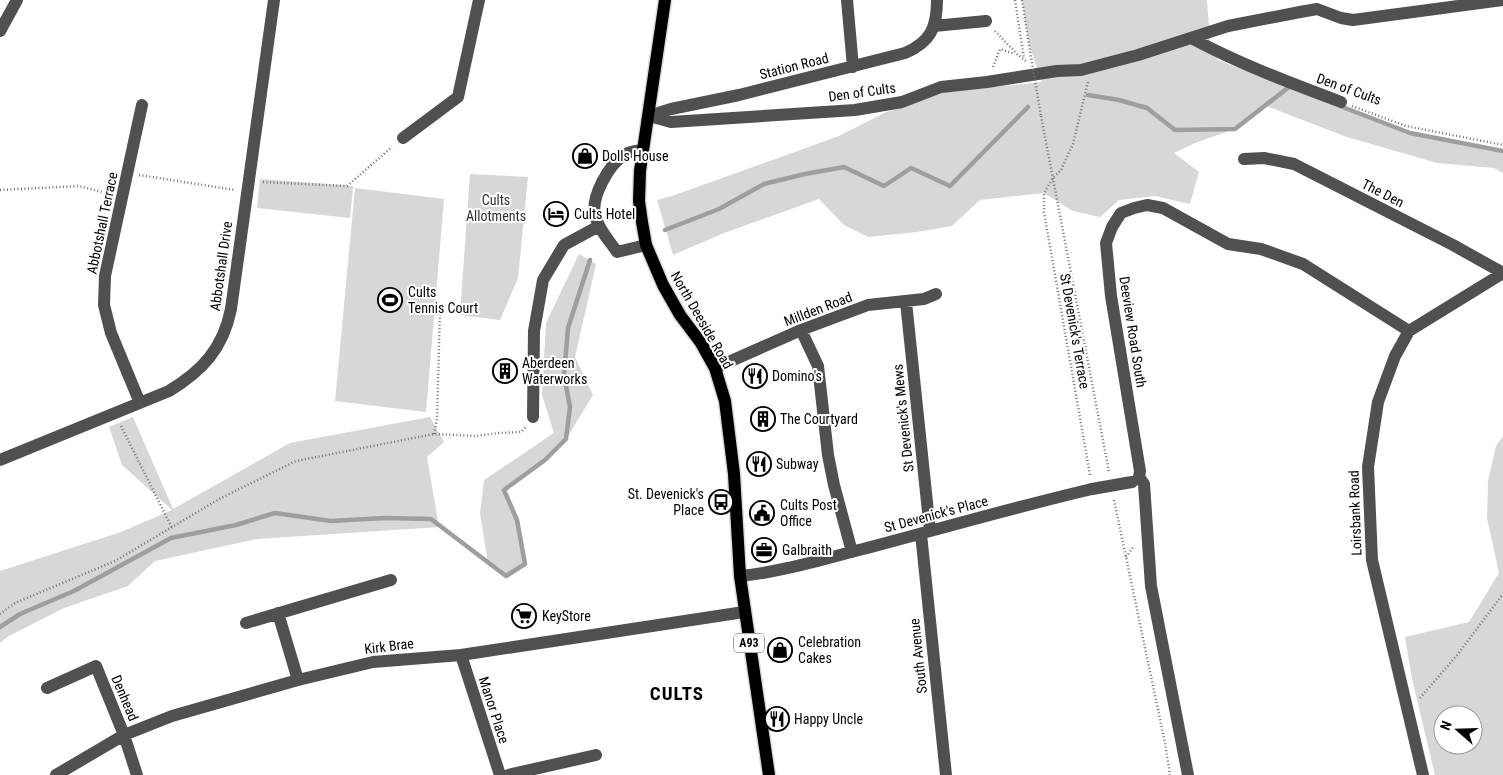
<svg xmlns="http://www.w3.org/2000/svg" width="1503" height="775" viewBox="0 0 1503 775" font-family="'Roboto Condensed',sans-serif">
<style>
.green{fill:#d7d7d7;fill-rule:evenodd}
.lines{fill:none;stroke-linecap:round;stroke-linejoin:round}
.stream{stroke:#9e9e9e;stroke-width:4.5}
.major-casing{stroke:#dbdbdb;stroke-width:15}
.path{stroke:#727272;stroke-width:2.5;stroke-dasharray:1 2.5;stroke-linecap:butt}
.minor{stroke:#505050;stroke-width:12}
.major{stroke:#000;stroke-width:12}
.path-bridge{stroke:#727272;stroke-width:2.5;stroke-dasharray:1 2.5;stroke-linecap:butt}
.minor-bridge{stroke:#505050;stroke-width:12}
.labels{text-anchor:middle;stroke-width:4;stroke-linejoin:round;paint-order:stroke}
.shield{fill:#fff;stroke:#4c4c4c;stroke-width:1}
.shield-label{font-size:12px;font-weight:bold;fill:#000}
.street-label{font-size:14px;fill:#000;stroke:#fff}
.poi-label{font-size:14px;fill:#000;stroke:#fff;text-anchor:start}
.park-label{font-size:14px;fill:#2e2e2e;stroke:#fff}
.district-label{font-size:19px;font-weight:bold;letter-spacing:1px;fill:#000;stroke:#fff}
</style>
<rect width="100%" height="100%" fill="#fff"/>
<path class="green" d="M1022 0H1207L1210 41 1218 60 1410 133 1503 151V173L1494 168 1437 163 1347 137 1266 106 1235 129 1195 143 1174 153 1199 172 1190 204 1155 196 1119 200 1100 217 1073 211 1044 193 980 200 952 226 917 232 868 237 844 225 819 199 724 233 673 255 657 200 672 196 839 136 884 113 945 92 1042 82 1029 45Z
M470 174 528 177 518 278 500 320 460 315Z
M260 179 353 186 350 218 257 208Z
M355 188 444 199 426 412 335 401Z
M579 254 596 264 575 357 593 395 566 439 545 460 504 490 517 520 525 564 506 576 488 563 480 513 484 480 554 433 542 395 546 323Z
M133 417 173 509 290 443 430 417 444 442 427 457 439 527 257 539 155 561 128 586 64 608 7 637 0 643V571L121 532 172 510 122 465 109 427Z
M1503 436V775H1435L1412 679 1405 637 1469 622 1499 573 1487 518 1488 481 1496 446ZM1443 715H1473V745H1443Z"/>
<g class="lines">
<path class="stream" d="M1088 95 1119 100 1147 108 1175 130 1235 129 1289 87H1291
M1340 106 1410 133 1503 151
M665 230 719 209 764 184 805 174 844 167 884 186 911 168 950 186 1028 107
M0 627 20 614 74 591 171 538 236 525 275 513 331 521 385 518 431 519 506 576 525 564 517 520 504 490 545 460 566 439 570 407 564 375 568 328 590 260"/>
<defs>
<path id="major" d="M665 0 640 171 639 201 642 222 646 245 663 285 680 315 701 343 715 368 725 401 734 474 740 576 769 775"/>
</defs>
<use href="#major" class="major-casing"/>
<path class="path" d="M1015 0 1024 59
M1022 0 1029 45
M995 31 1017 54 1027 62
M993 67 1000 49 1015 54
M1088 82 1073 144 1061 170 1053 178 1044 193V212L1090 475
M1352 106 1406 126 1503 145
M1041 116 1109 472
M139 175 235 190
M263 182 347 186 392 147
M0 190 79 186 110 194
M121 426 172 528
M434 434 437 418 440 310
M1114 500 1165 743 1170 775
M1126 557 1134 546
M0 614 15 603 115 561 221 498 296 461 434 434 476 436 499 433 521 432 526 427
M1420 698 1458 654 1503 594"/>
<path class="minor" d="M847 0 853 67
M934 26 986 21
M0 31 17 0
M1193 39C1240 64 1290 83 1341 102
M649 116 671 122 855 110 902 102 941 87 987 82 1057 71 1081 70 1138 55 1228 26 1300 12 1317 9 1341 18 1353 20 1503 0
M649 116 671 109 739 95 905 53C931 42 937 27 937 0
M403 138 458 97 479 0
M643 150C637 151 629 151 624 155 609 165 591 196 595 215 598 229 609 240 617 252L646 245
M1244 159 1264 158 1294 164 1453 245 1503 273
M906 302 930 531
M801 330 818 366 828 455 834 485 852 552
M715 368 801 330 868 305 924 299 936 294
M140 403 111 333 104 305 105 276 142 105
M533 417 534 331 543 280 564 245 599 226
M0 460 169 391C202 371 223 349 231 309L274 0
M921 534 946 775
M740 576C781 572 823 559 863 549 939 529 1015 507 1092 489
M278 613 298 680
M246 623 391 580
M461 655 500 775
M47 688 96 666 124 735 137 775
M56 775 124 735 172 716 298 680 373 662 461 655 744 612
M508 775 596 755
M1188 775 1151 586 1144 484 1139 477 1140 471 1111 296 1106 243 1112 227 1121 213 1134 208 1147 205 1163 208 1228 244 1261 249 1303 264 1409 331
M1423 775 1372 560 1368 467 1378 402 1395 356 1409 331 1503 273"/>
<use href="#major" class="major"/>
<path class="path-bridge" d="M1029 45 1041 116"/>
<path class="minor-bridge" d="M1092 489 1132 482"/>
</g>
<defs>
<symbol id="shop-ring" viewBox="-11 -11 22 22"><circle r="9.5" fill="#fff" stroke="#000" stroke-width="1.5"/><path d="M-5-2.5h2.3a2.7 3.5 0 0 1 5.4 0H5L5.5 6h-11ZM-1.5-2.5h3a1.5 2.3 0 0 0-3 0Z" fill="#000"/></symbol>
<symbol id="hotel-ring" viewBox="-11 -11 22 22"><circle r="9.5" fill="#fff" stroke="#000" stroke-width="1.5"/><path d="M-6-4.5h1.5V1H6V5H4.5V3h-9V5H-6ZM-4 0a1.8 1.8 0 1 1 3.6 0ZM.5 0V-2.5h3Q6-2.5 6 0Z" fill="#000"/></symbol>
<symbol id="stadium-ring" viewBox="-11 -11 22 22"><circle r="9.5" fill="#fff" stroke="#000" stroke-width="1.5"/><path d="M0-5a6.5 5 0 1 0 0 10a6.5 5 0 1 0 0-10ZM-3.5-1.8h7v3.6h-7Z" fill="#000"/></symbol>
<symbol id="building-ring" viewBox="-11 -11 22 22"><circle r="9.5" fill="#fff" stroke="#000" stroke-width="1.5"/><path d="M-4-6H4V6H1V3H-1V6H-4ZM-2.5-4.3h1.7v1.8h-1.7ZM.8-4.3h1.7v1.8H.8ZM-2.5-1h1.7V.8h-1.7ZM.8-1h1.7V.8H.8Z" fill="#000"/></symbol>
<symbol id="restaurant-ring" viewBox="-11 -11 22 22"><circle r="9.5" fill="#fff" stroke="#000" stroke-width="1.5"/><path d="M-5-6h1v4h1v-4h1v4h1v-4h1v5L-1.5 .5V6h-2V.5L-5-1ZM5-6V6H3V1.5H1.5Q1.5-4 5-6Z" fill="#000"/></symbol>
<symbol id="bus-ring" viewBox="-11 -11 22 22"><circle r="9.5" fill="#fff" stroke="#000" stroke-width="1.5"/><path d="M-5-6H5V4H4V6H2V4H-2V6H-4V4H-5ZM-3.5-4V0h7V-4ZM-3.5 1.2v1.5H-2V1.2ZM2 1.2v1.5H3.5V1.2Z" fill="#000"/></symbol>
<symbol id="civic-ring" viewBox="-11 -11 22 22"><circle r="9.5" fill="#fff" stroke="#000" stroke-width="1.5"/><path d="M-.6-6.5H3V-4.5H.6V-3L4-1V1h2V6H-6V1h2V-1L-.6-3ZM-1.2 2.5V6h2.4V2.5Z" fill="#000"/></symbol>
<symbol id="office-ring" viewBox="-11 -11 22 22"><circle r="9.5" fill="#fff" stroke="#000" stroke-width="1.5"/><path d="M-6-3h4V-5.5h4V-3h4V5H-6ZM-1-4.5V-3h2v-1.5ZM-6 0V1H6V0Z" fill="#000"/></symbol>
<symbol id="supermarket-ring" viewBox="-11 -11 22 22"><circle r="9.5" fill="#fff" stroke="#000" stroke-width="1.5"/><path d="M-6-5.5h2.5l.6 2H6L4.5 2H-2.5L-4.4-4H-6ZM-1.5 3.2a1.3 1.3 0 1 0 .1 0ZM3 3.2a1.3 1.3 0 1 0 .1 0Z" fill="#000"/></symbol>
</defs>
<g fill-rule="evenodd">
<use href="#shop-ring" x="571" y="142" width="28" height="28"/>
<use href="#hotel-ring" x="542" y="200" width="28" height="28"/>
<use href="#stadium-ring" x="376" y="286" width="28" height="28"/>
<use href="#building-ring" x="491" y="357" width="28" height="28"/>
<use href="#restaurant-ring" x="741" y="362" width="28" height="28"/>
<use href="#building-ring" x="749" y="405" width="28" height="28"/>
<use href="#restaurant-ring" x="745" y="450" width="28" height="28"/>
<use href="#bus-ring" x="707" y="488" width="28" height="28"/>
<use href="#civic-ring" x="748" y="499" width="28" height="28"/>
<use href="#office-ring" x="750" y="536" width="28" height="28"/>
<use href="#supermarket-ring" x="510" y="602" width="28" height="28"/>
<use href="#shop-ring" x="766" y="636" width="28" height="28"/>
<use href="#restaurant-ring" x="763" y="705" width="28" height="28"/>
</g>
<g class="labels">
<rect class="shield" x="734" y="633.5" width="30" height="19" rx="4"/>
<g class="shield-label">
<text x="749" y="647">A93</text>
</g>
<g class="street-label">
<text transform="translate(794 66) rotate(-14)" y="5">Station Road</text>
<text transform="translate(1349 89) rotate(20)" y="5">Den of Cults</text>
<text transform="translate(862 92) rotate(-8)" y="5">Den of Cults</text>
<text transform="translate(1383 193) rotate(27)" y="5">The Den</text>
<text transform="translate(102 223) rotate(-78)" y="5">Abbotshall Terrace</text>
<text transform="translate(221 266) rotate(-82)" y="5">Abbotshall Drive</text>
<text transform="translate(818 309) rotate(-21)" y="5">Millden Road</text>
<text transform="translate(702 320) rotate(60)" y="5">North Deeside Road</text>
<text transform="translate(1075 331) rotate(80)" y="5">St Devenick's Terrace</text>
<text transform="translate(1133 332) rotate(81)" y="5">Deeview Road South</text>
<text transform="translate(903 418) rotate(-96)" y="5">St Devenick's Mews</text>
<text transform="translate(1355 513) rotate(-92)" y="5">Loirsbank Road</text>
<text transform="translate(936 514) rotate(-15)" y="5">St Devenick's Place</text>
<text transform="translate(389 646) rotate(-7)" y="5">Kirk Brae</text>
<text transform="translate(918 656) rotate(-96)" y="5">South Avenue</text>
<text transform="translate(125 698) rotate(67)" y="5">Denhead</text>
<text transform="translate(494 710) rotate(72)" y="5">Manor Place</text>
</g>
<g class="poi-label">
<text x="602" y="161">Dolls House</text>
<text x="574" y="219">Cults Hotel</text>
<text x="408" y="297">Cults<tspan x="408" dy="16">Tennis Court</tspan></text>
<text x="522" y="368">Aberdeen<tspan x="522" dy="16">Waterworks</tspan></text>
<text x="772" y="381">Domino's</text>
<text x="780" y="424">The Courtyard</text>
<text x="776" y="469">Subway</text>
<text x="704" y="499" text-anchor="end">St. Devenick's<tspan x="704" dy="16">Place</tspan></text>
<text x="780" y="510">Cults Post<tspan x="780" dy="16">Office</tspan></text>
<text x="782" y="555">Galbraith</text>
<text x="542" y="621">KeyStore</text>
<text x="798" y="647">Celebration<tspan x="798" dy="16">Cakes</tspan></text>
<text x="794" y="724">Happy Uncle</text>
</g>
<g class="park-label">
<text x="496" y="205">Cults<tspan x="496" dy="16">Allotments</tspan></text>
</g>
<g class="district-label">
<text x="677" y="700">CULTS</text>
</g>
</g>
<g transform="translate(1458 730) rotate(290)"><circle r="24" fill="#ffffff" stroke="#999999"/>
<path d="M0-4L9 19L0 12L-9 19Z" fill="#000000"/>
<text y="-8" font-size="14" font-weight="bold" text-anchor="middle" fill="#000000">N</text>
</g>
</svg>
